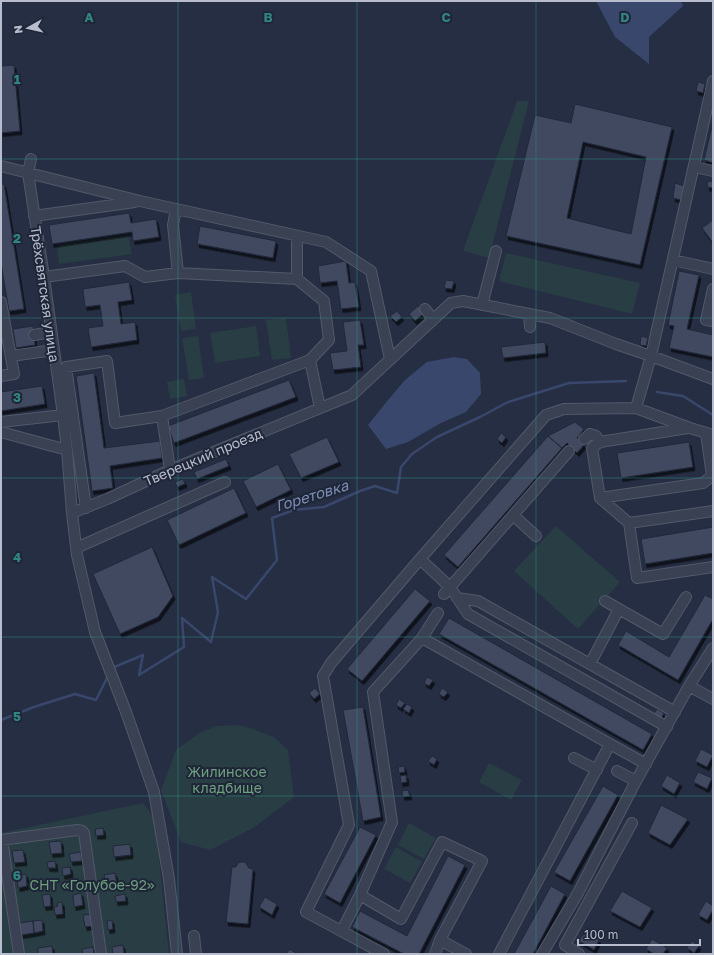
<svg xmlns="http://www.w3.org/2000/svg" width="714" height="955" viewBox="0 0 714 955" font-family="'Golos Text',sans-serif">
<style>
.green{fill:#283d44}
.water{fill:#38476b}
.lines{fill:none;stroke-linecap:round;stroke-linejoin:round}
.stream{stroke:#38476b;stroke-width:2.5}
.building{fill:#3f4961;stroke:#21283a;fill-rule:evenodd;filter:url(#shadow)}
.minor-casing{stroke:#52596a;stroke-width:12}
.minor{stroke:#3a4153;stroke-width:10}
.grid{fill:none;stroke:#318481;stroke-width:1;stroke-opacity:0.55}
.labels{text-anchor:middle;stroke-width:4;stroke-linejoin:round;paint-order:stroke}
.street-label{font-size:14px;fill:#b7bdcd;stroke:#1f2638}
.park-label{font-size:14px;fill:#6e9f7f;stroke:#1f2638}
.water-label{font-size:15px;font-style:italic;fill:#7d8eb5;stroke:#1f2638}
.grid-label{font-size:13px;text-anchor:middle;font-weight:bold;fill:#318481;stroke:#1f2638;stroke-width:4;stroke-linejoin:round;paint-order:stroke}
</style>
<defs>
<filter id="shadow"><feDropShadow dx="2" dy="3.5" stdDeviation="0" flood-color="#0009"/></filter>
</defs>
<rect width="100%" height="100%" fill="#262e43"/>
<path class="green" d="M517 101H529L489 258 463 251Z
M128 235 132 254 59 264 57 251 58 245Z
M506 253 640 283 632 314 499 281Z
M191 292 196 329 181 331 175 295Z
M286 318 291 358 272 360 266 320Z
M256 326 260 356 215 363 210 333Z
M198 336 204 378 189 380 182 338Z
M184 379 187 396 170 399 167 382Z
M556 526 620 582 578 629 514 571Z
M239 725 253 729 274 737 288 750 294 797 255 827 210 850 181 842 161 790 176 750 199 733 216 726Z
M489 763 522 780 511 800 479 782Z
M143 803 155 819 169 954H1V833Z
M409 823 436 838 424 859 398 845Z
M396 847 422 862 410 883 384 869Z"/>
<path class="water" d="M596 1H681L683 6 649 37V64L615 37Z
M454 357 467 359 480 373 481 394 466 412 441 423 408 442 386 449 368 425 388 400 405 380 427 362Z"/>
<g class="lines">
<path class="stream" d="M657 392 683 396 713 415
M112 668 143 655 139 675 184 647 182 618 211 642 218 612 212 577 246 599 277 560 272 518 294 510 324 507 360 491 375 486 397 493 401 467 412 454 437 437 480 417 508 402 569 383 626 381
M1 720 34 707 75 694 96 700 108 676"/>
</g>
<path class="building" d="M14 65 20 131 1 133V66Z
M698 82 705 84 703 93 696 91Z
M575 104 672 127 640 265 506 236 535 115 571 123ZM583 142 646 157 631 234 567 218Z
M713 122V163L704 160Z
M708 181 713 182V188L707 187Z
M675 183 684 186 681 200 673 198Z
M1 184H4L24 309 9 311 1 263Z
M129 213 131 223 156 219 159 237 133 241 132 232 52 244 49 225Z
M713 220V243L702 228Z
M200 226 276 241 273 258 197 244Z
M346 261 349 283 355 282 359 307 341 309 337 281 320 283 318 266Z
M679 271 699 275 687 329 713 335V357L669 348 674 326 668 325Z
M446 280 454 281 452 289 444 288Z
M129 282 132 300 118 302 121 324 135 322 137 340 91 347 88 328 103 326 100 305 85 307 83 289Z
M418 306 424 313 415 321 409 314Z
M397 311 402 317 396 322 390 316Z
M360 320 364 345H358L361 367 333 370 330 353 347 351 343 322Z
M33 326 35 345 16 348 13 329Z
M641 336 648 338 646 346 640 345Z
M545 342 546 353 503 358 501 347Z
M94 373 104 448 160 441 162 458 110 466 113 488 92 491 76 376Z
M289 380 296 397 174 443 168 426Z
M42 386 45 404 1 411V392Z
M575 422 584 429 577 438 584 445 577 453 567 443 562 448 548 436Z
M501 433 506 437 502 443 497 439Z
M548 436 562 448 458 567 444 555Z
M327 437 339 462 301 478 289 454Z
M689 442 693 467 621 478 617 453Z
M226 459 229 466 197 479 194 472Z
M278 464 291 490 256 507 243 481Z
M183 479 185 484 177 487 175 482Z
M234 488 246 513 179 545 167 520Z
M713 527V553L645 564 641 539Z
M152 547 173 596 158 617 120 634 93 574Z
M415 589 430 601 362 681 347 669Z
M705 595 713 599V619L678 680 618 645 626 631 669 657Z
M449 618 652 734 643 750 439 634Z
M427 677 433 680 429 686 424 683Z
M315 688 320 694 314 699 309 693Z
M442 688 448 692 444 697 439 694Z
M399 699 405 703 401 708 396 705Z
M407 704 412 707 409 713 403 709Z
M363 707 381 817 363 821 343 710Z
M657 709 664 713 661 719 653 715Z
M701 749 713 755 707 767 695 761Z
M432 756 437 759 434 765 428 761Z
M404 766 405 772 399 773 398 767Z
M698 772 712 778 707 789 693 782Z
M406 775 407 782 401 783 400 776Z
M667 775 680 783 674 794 661 786Z
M603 786 618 795 570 881 554 872Z
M408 790 410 796 403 797 402 791Z
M661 805 688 819 670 845 648 833Z
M360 827 376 835 340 903 324 894Z
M103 828 104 835 96 836 95 829Z
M61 841 62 853 51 854 49 842Z
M130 844 131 855 114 857 113 846Z
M23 850 25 862 14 863 12 851Z
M81 852 82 861 71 862 69 854Z
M448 856 465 865 419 954H404L352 927 360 911 407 936Z
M55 861 56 868H48L47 862Z
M241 862H245L249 868 253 869 248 924 226 922 232 867H236L238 863Z
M70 867 71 874 63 876 62 868Z
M115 873 117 885 106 886 104 875Z
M26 874 27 886 18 888 17 876Z
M551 886 565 894 533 954H514Z
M622 891 652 908 640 927 610 911Z
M81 893 83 905 74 907 73 895Z
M50 894 51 906 44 907 42 895Z
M125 894 126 901 116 902 115 896Z
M265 897 277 904 272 915 259 907Z
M706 901 713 906V910L707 920 698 915Z
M62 902 63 914 55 915 54 907 58 906 57 903Z
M90 914 92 926 85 927 83 915Z
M42 920 43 931 34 933 33 921Z
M112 920 113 929 108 930 107 921Z
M33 921 34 933 21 935 19 923Z
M585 931 599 940 594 950 579 941Z
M652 939 667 948 663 954H654L646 949Z
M692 941 699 946 694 953 687 948Z
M123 945 124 954H113L112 947Z
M52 946 53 954H38V948Z
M93 947 94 954H83L82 949Z
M289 949 298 954H287Z"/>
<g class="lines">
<defs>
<path id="minor" d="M31 159 28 173 44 277 63 415 67 450 72 513 107 499 170 470 352 395 451 303 463 301 550 318 616 344 651 356 713 379
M1 166 140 201 326 242 371 271 390 359
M694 167 713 171
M34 216 135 202
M297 236V279
M673 260 713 269
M178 273 297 279 324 301 329 340 310 360
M44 277 125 266 145 277 178 273 173 225 176 209
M713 289 706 320 713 321
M1 302 14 374 1 376
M482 305 496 251
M425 309 433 319
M529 314 530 327
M34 335 51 332
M11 356 54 350
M636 408 651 356 713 81
M162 416 310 360 320 408
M1 422 63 415
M688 428 600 442 592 448 600 498 703 483 712 476 706 433
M1 432 67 450
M584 439 590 434 596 436 600 442
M600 498 629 523 637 578 713 567
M86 508 66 367 107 361 115 423 162 416 170 470
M72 513 77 555 95 632 126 712 154 792 169 879 177 954
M513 515 536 536
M629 523 713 511
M76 548 225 482
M420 559 450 587 468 614 667 727
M444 594 569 451
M457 598 478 601 675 712
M605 601 619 609
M422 638 438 613
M590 664 619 609 663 634 686 597
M689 686 713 699
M610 744 646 764
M574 758 597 770
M617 771 636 781
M1 840 77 830 82 831 84 833 101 954
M2 840 19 954
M342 930 360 895
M194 936 196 954
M440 940 466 954
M384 954 306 912 349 825 323 676 331 663 420 559 546 415 564 409 636 408 690 428 713 435
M435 954 440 940 482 861 442 842 401 919 360 895 392 822 373 692 422 638 610 744 499 954
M542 954 578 893 636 781 689 686 713 648
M579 954 565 945 632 823"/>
</defs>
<use href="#minor" class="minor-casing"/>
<use href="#minor" class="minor"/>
</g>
<path class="grid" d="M178 1V954M357 1V954M536 1V954M1 159H713M1 318H713M1 478H713M1 637H713M1 796H713"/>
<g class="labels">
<g class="street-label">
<text transform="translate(45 294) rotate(82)" y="5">Трёхсвятская улица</text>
<text transform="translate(203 457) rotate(-23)" y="5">Тверецкий проезд</text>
</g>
<g class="park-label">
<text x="227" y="777">Жилинское<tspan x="227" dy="16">кладбище</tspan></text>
<text x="92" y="890">СНТ «Голубое-92»</text>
</g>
<g class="water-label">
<text transform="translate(312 496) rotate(-17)" y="5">Горетовка</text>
</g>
</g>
<g class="grid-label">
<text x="89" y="22">A</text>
<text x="268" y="22">B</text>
<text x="446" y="22">C</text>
<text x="625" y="22">D</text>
<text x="17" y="84">1</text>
<text x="17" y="243">2</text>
<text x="17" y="402">3</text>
<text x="17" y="562">4</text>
<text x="17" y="721">5</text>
<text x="17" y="880">6</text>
</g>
<rect width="714" height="955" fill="none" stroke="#b7bdcd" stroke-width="4"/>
<g transform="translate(28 28) rotate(262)" stroke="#1f2638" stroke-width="3" paint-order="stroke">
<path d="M0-3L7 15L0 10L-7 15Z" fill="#b7bdcd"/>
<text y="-6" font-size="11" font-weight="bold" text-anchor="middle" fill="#b7bdcd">N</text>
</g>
<path d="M578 939v6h122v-6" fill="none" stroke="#b7bdcd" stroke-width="2"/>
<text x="584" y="939" font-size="12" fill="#b7bdcd" stroke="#1f2638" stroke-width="3" paint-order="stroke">100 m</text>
</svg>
